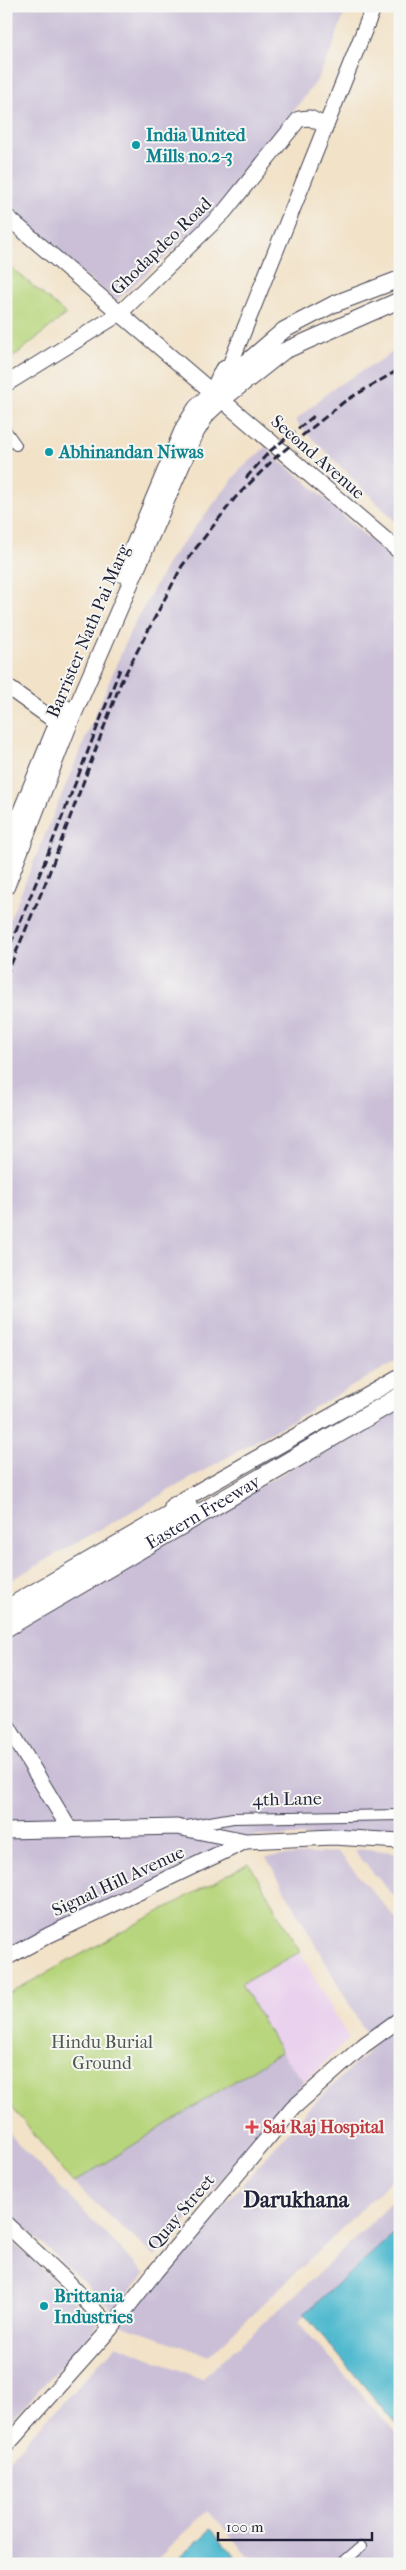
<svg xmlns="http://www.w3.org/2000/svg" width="406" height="2570" viewBox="0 0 406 2570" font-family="'IM FELL French Canon',serif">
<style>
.built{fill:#ead1ed}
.industrial{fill:#cabfd7}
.green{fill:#b7d57b;stroke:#6c7c5b}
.water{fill:#51bacf;stroke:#3a6e85}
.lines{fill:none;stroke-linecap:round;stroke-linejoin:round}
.street-casing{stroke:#413f50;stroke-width:12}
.secondary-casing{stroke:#413f50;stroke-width:17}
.primary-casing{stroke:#413f50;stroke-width:18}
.highway-casing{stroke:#413f50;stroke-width:21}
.street{stroke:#fff;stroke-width:10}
.secondary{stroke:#fff;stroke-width:15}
.primary{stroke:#fff;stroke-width:16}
.highway{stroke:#fff;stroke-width:19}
.rail{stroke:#22223b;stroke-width:3;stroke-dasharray:8 4;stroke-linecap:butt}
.culture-dot{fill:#0f9aa8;stroke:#f6f6f2;stroke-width:2}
.health-dot{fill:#e0444e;stroke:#f6f6f2;stroke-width:2}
.labels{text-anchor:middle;stroke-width:4;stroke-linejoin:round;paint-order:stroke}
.culture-label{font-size:18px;font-weight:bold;fill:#0d838f;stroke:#f6f6f2;text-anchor:start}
.street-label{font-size:18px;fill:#22223b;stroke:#f6f6f2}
.park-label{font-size:18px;fill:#4f584e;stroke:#f6f6f2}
.health-label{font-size:18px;font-weight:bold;fill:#be3a42;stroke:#f6f6f2;text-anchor:start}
.district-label{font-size:22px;font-weight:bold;fill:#22223b;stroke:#f6f6f2}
</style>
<rect width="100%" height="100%" fill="#f6f6f2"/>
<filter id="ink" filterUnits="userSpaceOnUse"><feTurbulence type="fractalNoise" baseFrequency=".02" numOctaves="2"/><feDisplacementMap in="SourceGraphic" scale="10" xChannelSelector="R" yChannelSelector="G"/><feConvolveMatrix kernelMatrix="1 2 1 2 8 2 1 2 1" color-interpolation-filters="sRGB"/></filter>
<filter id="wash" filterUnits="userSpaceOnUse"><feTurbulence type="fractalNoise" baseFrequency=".0096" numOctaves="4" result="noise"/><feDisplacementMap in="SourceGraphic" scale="20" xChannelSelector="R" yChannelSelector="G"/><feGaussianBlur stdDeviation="1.12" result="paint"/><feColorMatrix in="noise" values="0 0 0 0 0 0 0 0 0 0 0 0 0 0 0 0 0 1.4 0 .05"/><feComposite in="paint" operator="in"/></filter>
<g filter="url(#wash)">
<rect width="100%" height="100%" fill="#f2e2c8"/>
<path class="built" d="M300 1952 349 2039 304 2082 281 2052 241 1984Z"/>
<path class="industrial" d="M6 6H347L330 54 316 82 212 215 116 301 6 209Z
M400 348V526L295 421 332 389Z
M266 447 279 461 304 480 400 568V1359L6 1583V928L130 632 170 559 241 469Z
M400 1406V1836H254L6 1953V1632Z
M368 1849 400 1853V1903L353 1850Z
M338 1852 400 1923V2172L209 2356 120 2324 310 2107 373 2047 266 1857Z
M281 2052 304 2082 155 2257 73 2183Z
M6 2129 23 2149 145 2274 113 2310 6 2210Z
M400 2195V2230L298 2322 400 2438V2564H257L208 2511 152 2564H6V2462L117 2345 202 2379 320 2272Z
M6 2235 99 2324 6 2426Z"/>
<path class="green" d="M6 263 66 314 6 363Z
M249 1863 300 1952 241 1984 281 2052 73 2183 6 2100V1995Z"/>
<path class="water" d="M400 2228V2429L304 2314Z
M211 2529 242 2564H172Z"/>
</g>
<g filter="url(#ink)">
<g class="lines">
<defs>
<path id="street" d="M6 431 16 445
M187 1826 233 1818 400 1815
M341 2564 361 2547"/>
<path id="secondary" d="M6 216 212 392 222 370 230 365 374 6
M6 384 119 314 224 212 299 119 310 118 326 126
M222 400 400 552
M6 686 66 729
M172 1506 400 1377
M6 1723 70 1830
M6 1831 177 1827 246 1841 333 1837 400 1841
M6 1958 49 1935 246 1841
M6 2224 69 2283 111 2328
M6 2446 111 2328 155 2272 293 2108 364 2045 400 2019"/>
<path id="primary" d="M122 574 184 427 196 408 212 392 284 330 334 304 400 279
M6 848 64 707
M6 887 68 727 196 432 207 414 222 400 284 351 400 300"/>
<g id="highway">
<path d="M6 1610 187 1505"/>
<path id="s1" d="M6 1627 400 1397"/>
</g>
</defs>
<use href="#street" class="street-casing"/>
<use href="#secondary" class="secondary-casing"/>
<use href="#primary" class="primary-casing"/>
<use href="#highway" class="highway-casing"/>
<use href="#street" class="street"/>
<use href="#secondary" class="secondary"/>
<use href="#primary" class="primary"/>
<use href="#highway" class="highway"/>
<path class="rail" d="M246 478 270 451 314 416
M6 955 43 866 120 669
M6 976 45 884 121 682 182 566 235 498 276 457 345 401 400 369"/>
</g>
</g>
<g class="culture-dot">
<circle cx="136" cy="145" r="5"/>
<circle cx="49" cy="452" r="5"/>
<circle cx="44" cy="2306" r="5"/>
</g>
<path class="health-dot" d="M249.5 2119.5h5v5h5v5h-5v5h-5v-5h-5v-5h5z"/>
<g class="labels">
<g class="culture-label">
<text x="146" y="141">India United<tspan x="146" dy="21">Mills no.2-3</tspan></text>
<text x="59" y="458">Abhinandan Niwas</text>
<text x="54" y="2302">Brittania<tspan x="54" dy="21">Industries</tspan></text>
</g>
<g class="street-label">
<text transform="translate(161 246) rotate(-44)" y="6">Ghodapdeo Road</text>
<text transform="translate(318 457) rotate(41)" y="6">Second Avenue</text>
<text transform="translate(88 631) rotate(-67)" y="6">Barrister Nath Pai Marg</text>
<text dy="6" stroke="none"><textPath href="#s1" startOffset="228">Eastern Freeway</textPath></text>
<text transform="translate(287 1799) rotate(-1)" y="6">4th Lane</text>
<text transform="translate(118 1881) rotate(-25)" y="6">Signal Hill Avenue</text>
<text transform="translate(181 2212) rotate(-50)" y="6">Quay Street</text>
</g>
<g class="park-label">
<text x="102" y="2048">Hindu Burial<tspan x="102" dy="21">Ground</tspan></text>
</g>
<g class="health-label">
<text x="263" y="2133">Sai Raj Hospital</text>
</g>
<g class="district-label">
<text x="296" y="2207">Darukhana</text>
</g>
</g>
<rect width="406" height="2570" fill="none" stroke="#f6f6f2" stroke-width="25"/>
<path d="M218 2532v8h154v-8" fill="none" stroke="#22223b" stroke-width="2.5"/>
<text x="226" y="2532" font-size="15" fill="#22223b" stroke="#f6f6f2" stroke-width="4" paint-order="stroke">100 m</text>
</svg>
